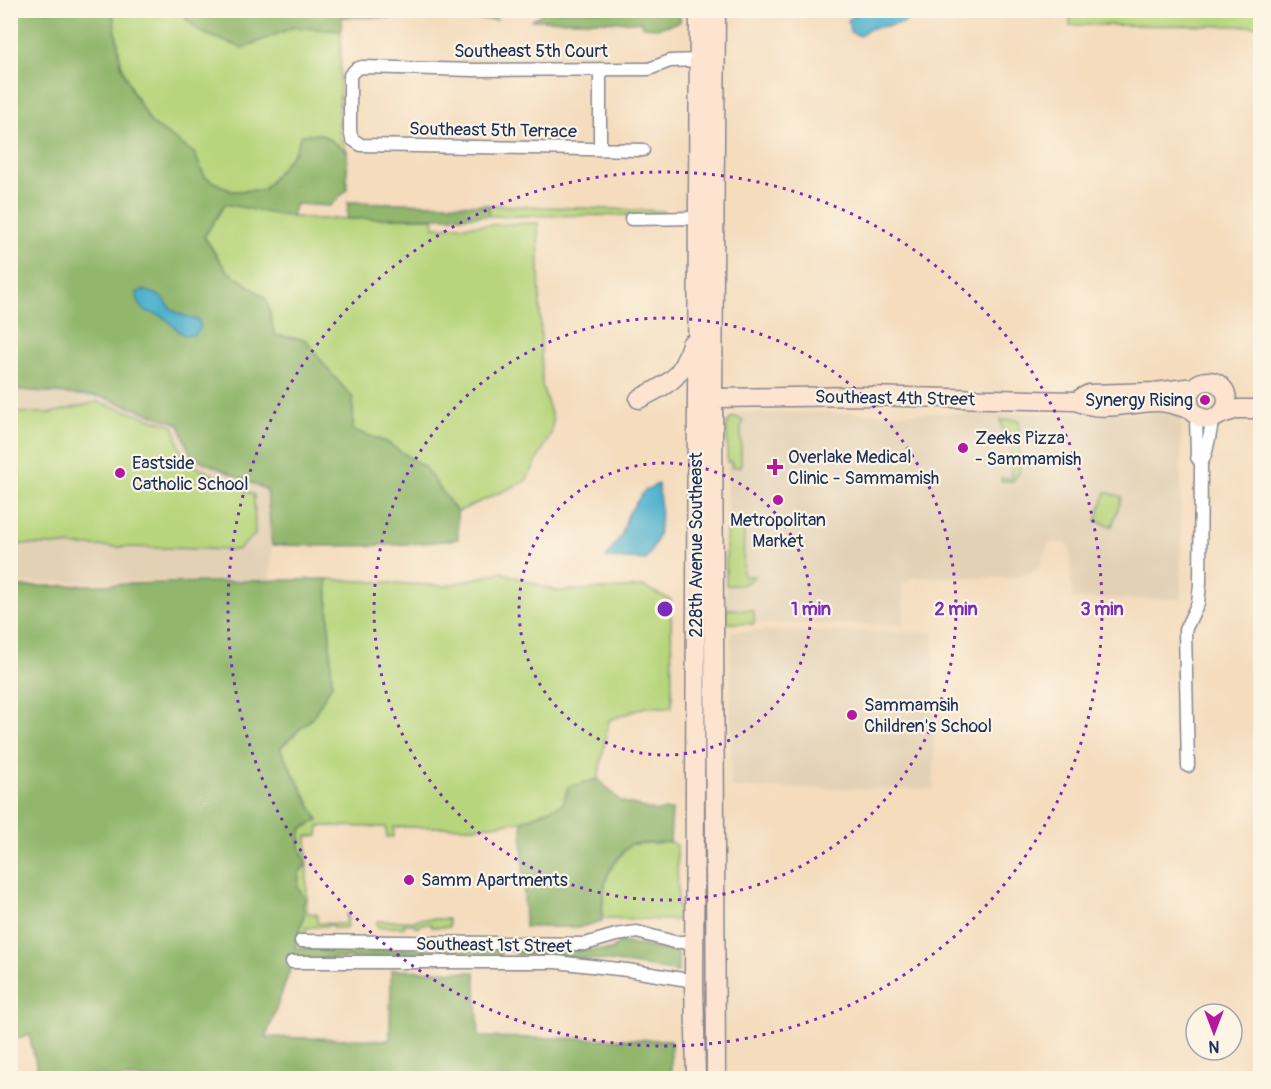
<svg xmlns="http://www.w3.org/2000/svg" width="1271" height="1089" viewBox="0 0 1271 1089" font-family="Pangolin,sans-serif">
<style>
.built{fill:#e3d1b6}
.green{fill:#b7d57c;stroke:#69826d;stroke-width:1.5}
.forest{fill:#91b66c;stroke:#567265;stroke-width:1.5}
.water{fill:#4eb1cd;stroke:#347096;stroke-width:1.5}
.lines{fill:none;stroke-linecap:round;stroke-linejoin:round}
.street-casing{stroke:#88868e;stroke-width:15}
.secondary-casing{stroke:#88868e;stroke-width:21}
.street{stroke:#fff;stroke-width:12}
.secondary{stroke:#fde4d1;stroke-width:18}
.ring{fill:none;stroke:#7b2cbf;stroke-width:3;stroke-dasharray:3 6}
.poi-dot{fill:#b5179e;stroke:#fcf5e5;stroke-width:2}
.labels{text-anchor:middle;stroke-width:4.5;stroke-linejoin:round;paint-order:stroke}
.street-label{font-size:18px;fill:#1b2f5e;stroke:#fcf5e5}
.poi-label{font-size:18px;fill:#1b2f5e;stroke:#fcf5e5;text-anchor:start}
.centre{fill:#7b2cbf;stroke:#fcf5e5;stroke-width:3}
.ring-label{font-size:18px;text-anchor:middle;font-weight:bold;fill:#7b2cbf;stroke:#fcf5e5;stroke-width:4.5;stroke-linejoin:round;paint-order:stroke}
</style>
<rect width="100%" height="100%" fill="#fcf5e5"/>
<filter id="ink" filterUnits="userSpaceOnUse"><feTurbulence type="fractalNoise" baseFrequency=".0167" numOctaves="2"/><feDisplacementMap in="SourceGraphic" scale="12" xChannelSelector="R" yChannelSelector="G"/><feConvolveMatrix kernelMatrix="1 2 1 2 8 2 1 2 1" color-interpolation-filters="sRGB"/></filter>
<filter id="wash" filterUnits="userSpaceOnUse"><feTurbulence type="fractalNoise" baseFrequency=".008" numOctaves="4" result="noise"/><feDisplacementMap in="SourceGraphic" scale="24" xChannelSelector="R" yChannelSelector="G"/><feGaussianBlur stdDeviation="1.35" result="paint"/><feColorMatrix in="noise" values="0 0 0 0 0 0 0 0 0 0 0 0 0 0 0 0 0 1.4 0 .05"/><feComposite in="paint" operator="in"/></filter>
<g filter="url(#wash)">
<rect width="100%" height="100%" fill="#f4dcbd"/>
<path class="built" d="M10 389 102 397 180 424 191 456 267 490 272 545 270 579 11 583Z
M740 413H1181V599H1072L1070 548 1066 544 1055 542 1048 545 1041 564 1035 571 1027 574 1010 578 914 577 903 584 904 625 726 623 727 424 731 418Z
M731 631 934 632V789L731 788Z"/>
<path class="green" d="M115 10 190 11 185 18 243 48 294 27 341 31 339 133 347 151 321 134 295 151 263 190 231 191 205 177 194 153 151 123 132 91 121 64 113 14Z
M1070 11H1260V26L1070 25Z
M225 204 280 215 314 219 433 218 434 227 538 223 542 385 553 420 551 434 526 481 457 512 424 467 386 442 353 430V398L330 372 306 340 275 335 266 298 226 270 204 236Z
M489 205 664 211V215L489 216Z
M98 402 174 426 180 450 188 463 254 495 255 535 237 550 11 544V413H51Z
M735 417 744 421 741 426V467H731L732 462H727V424L731 418Z
M1001 420H1019V473L1013 481H1001V478H1011V433L1003 432Z
M1106 492 1122 497 1112 526 1096 521Z
M734 527H744L743 576H754C746 586 738 586 726 585V530L733 531Z
M501 572 556 591 644 587 671 600 672 707H646L609 720 598 779 568 787 563 804 522 821 476 827H394L393 837H387L386 827 319 826 318 836H307V913L317 914V923L346 924V914H348L347 928H333V925L306 928 305 937 301 938 299 934C302 921 308 899 298 888L299 872 305 867 303 853 300 849 301 829 318 820 280 748 312 718 332 684 327 579 445 586Z
M726 609 752 610 754 614V624L726 623Z
M670 842 677 845 678 920 602 918C603 881 605 871 631 844Z
M417 919H448L449 927H432L431 924H420V927H415V924H404V927H377V921H416Z"/>
<path class="forest" d="M190 10H488L497 20 342 17 341 31 294 27 243 48 202 33 185 18Z
M10 11H111L113 14 121 64 132 91 151 123 194 153 205 177 231 191 263 190 295 151 301 135 321 134 347 151V190L330 206 296 204 292 216 280 215 225 204 204 237 226 270 266 298 275 335 306 340 330 372 353 398V430L386 442 424 467 457 512 458 539C397 548 334 546 272 545L267 490 191 456 179 424 102 397 11 389Z
M546 11H680V22L658 28 643 27 642 22 532 20Z
M348 202 489 205V216L347 219Z
M327 579 332 684 312 718 280 748 318 820 301 829C301 835 299 844 301 850 304 861 309 862 299 873L298 888 306 899 303 904 304 915 295 948 500 950 501 957 294 959 266 1037 390 1040 391 970 475 972 479 1037 671 1040V1078H107L106 1075 39 1076 29 1034 11 1041V587Z
M598 779 620 801 655 811 672 810 670 842 631 844C604 871 602 883 602 921L581 927H525L522 821 563 804 568 787Z
M619 942 678 952V972C622 961 574 956 517 955L512 950H612Z"/>
<path class="water" d="M860 11 919 10V11L904 23 868 29 860 36 850 32 848 20Z
M143 290 156 294 164 299 170 308 179 314 198 320C202 327 200 330 194 335H184C178 331 172 324 166 319 151 308 139 318 137 293Z
M658 484C662 514 664 533 646 560L606 558 622 534 628 514 645 490Z"/>
</g>
<g filter="url(#ink)">
<g class="lines">
<defs>
<path id="street" d="M600 149V69
M643 150 361 145 352 139 350 131V75L356 69 362 67 473 70 642 69H649L670 61 698 60
M631 219 698 218
M1201 463C1207 456 1210 430 1213 419
M1188 766 1185 630 1198 603 1200 584 1201 463 1197 457 1196 415
M301 941 585 944 616 935 637 932 674 942H694
M292 962H556L627 970 694 981"/>
<path id="secondary" d="M1189 400a19 19 0 1 1 38 0a19 19 0 1 1-38 0Z
M713 398 864 396 1076 401C1102 413 1128 403 1155 402 1167 401 1180 406 1191 410
M1081 398 1089 394 1155 392 1194 387
M639 399C671 382 681 380 691 344
M1222 414 1238 409H1260
M696 1078 694 981 699 10
M716 1078 713 398 716 10"/>
</defs>
<use href="#street" class="street-casing"/>
<use href="#secondary" class="secondary-casing"/>
<use href="#street" class="street"/>
<use href="#secondary" class="secondary"/>
</g>
</g>
<g class="ring">
<circle cx="665" cy="609" r="146"/>
<circle cx="665" cy="609" r="291"/>
<circle cx="665" cy="609" r="437"/>
</g>
<g class="poi-dot">
<circle cx="1205" cy="400" r="6"/>
<circle cx="963" cy="448" r="6"/>
<path d="M772 458h6v6h6v6h-6v6h-6v-6h-6v-6h6z"/>
<circle cx="120" cy="473" r="6"/>
<circle cx="778" cy="500" r="6"/>
<circle cx="852" cy="715" r="6"/>
<circle cx="409" cy="880" r="6"/>
</g>
<g class="labels">
<g class="street-label">
<text x="531" y="57">Southeast 5th Court</text>
<text transform="translate(493 130) rotate(1)" y="6">Southeast 5th Terrace</text>
<text transform="translate(895 398) rotate(1)" y="6">Southeast 4th Street</text>
<text transform="translate(696 545) rotate(-90)" y="6">228th Avenue Southeast</text>
<text transform="translate(494 945) rotate(1)" y="6">Southeast 1st Street</text>
</g>
<g class="poi-label">
<text x="1193" y="406" text-anchor="end">Synergy Rising</text>
<text x="975" y="444">Zeeks Pizza<tspan x="975" dy="21">- Sammamish</tspan></text>
<text x="788" y="463">Overlake Medical<tspan x="788" dy="21">Clinic - Sammamish</tspan></text>
<text x="132" y="469">Eastside<tspan x="132" dy="21">Catholic School</tspan></text>
<text x="778" y="526" text-anchor="middle">Metropolitan<tspan x="778" dy="21">Market</tspan></text>
<text x="864" y="711">Sammamsih<tspan x="864" dy="21">Children's School</tspan></text>
<text x="421" y="886">Samm Apartments</text>
</g>
</g>
<circle cx="665" cy="609" r="9" class="centre"/>
<g class="ring-label">
<text x="811" y="615">1 min</text>
<text x="956" y="615">2 min</text>
<text x="1102" y="615">3 min</text>
</g>
<rect width="1271" height="1089" fill="none" stroke="#fcf5e5" stroke-width="36"/>
<g transform="translate(1214 1032) rotate(180)"><circle r="28" fill="#fcf5e5" stroke="#a2a6af" stroke-width="1.5"/>
<path d="M0-4.5L10 22L0 15L-10 22Z" fill="#b5179e"/>
<text y="-9" font-size="16" font-weight="bold" text-anchor="middle" fill="#1b2f5e">N</text>
</g>
</svg>
